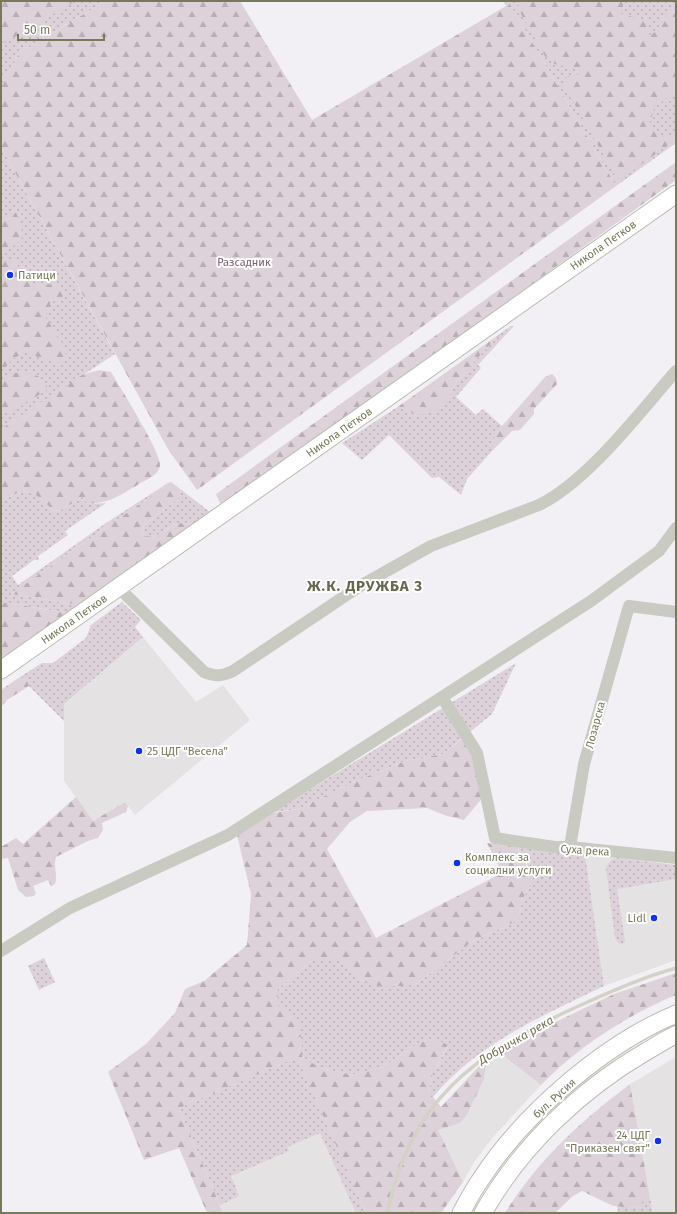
<svg xmlns="http://www.w3.org/2000/svg" width="677" height="1214" viewBox="0 0 677 1214" font-family="'Fira Sans',sans-serif">
<style>
.built{fill:#e4e2e3}
.grass{fill:url(#grass-dots)}
.forest{fill:url(#forest-firs)}
.lines{fill:none;stroke-linecap:round;stroke-linejoin:round}
.stream{stroke:#d4d2c6;stroke-width:3.5}
.secondary-casing{stroke:#bcbdb1;stroke-width:19}
.street{stroke:#c9cac2;stroke-width:12}
.secondary{stroke:#fff;stroke-width:17}
.poi-dot{fill:#1031f5;stroke:#fff;stroke-width:1.5}
.labels{text-anchor:middle;stroke-width:4;stroke-linejoin:round;paint-order:stroke}
.street-label{font-size:11px;fill:#777959;stroke:#fff}
.park-label{font-size:11px;fill:#7b6070;stroke:#fff}
.poi-label{font-size:11px;fill:#777959;stroke:#fff;text-anchor:start}
.water-label{font-size:12px;font-style:italic;fill:#747153;stroke:#fff}
.district-label{font-size:15px;font-weight:bold;letter-spacing:1px;fill:#67694f;stroke:#fff}
</style>
<defs>
<pattern id="grass-dots" width="8" height="8" patternUnits="userSpaceOnUse"><rect width="8" height="8" fill="#ddd1da"/><path d="M2 2h.1M6 6h.1" fill="none" stroke="#b8aeb4" stroke-width="1.8" stroke-linecap="round"/></pattern>
<pattern id="forest-firs" width="22" height="20" patternUnits="userSpaceOnUse"><rect width="22" height="20" fill="#ddd1da"/><path d="M5 1l3.5 6h-7zM16 11l3.5 6h-7z" fill="#b8aeb4"/></pattern>
</defs>
<rect width="100%" height="100%" fill="#f3f0f5"/>
<path class="built" d="M143 637 196 702 223 685 250 720 135 815 125 802 93 821 64 781V704Z
M585 854 676 865V960L604 986Z
M499 1050 541 1085 494 1136 474 1162 463 1182 437 1130 460 1123 467 1115 484 1079 486 1065Z
M297 1057 366 1213H223L179 1108Z
M676 1057V1213H653L630 1084Z"/>
<path class="grass" d="M1 1H106L20 52 1 86Z
M508 1H676V143L616 186Z
M1 147 115 354 1 429Z
M511 326H514L478 365 481 368 456 397 476 415 483 409 502 426 492 441V451L467 479 461 495 439 477 432 478 389 435 362 460 342 443 399 406 416 416 450 395 456 383 470 366 501 333Z
M171 482 11 594 80 605 68 613 1 602V502C26 485 35 490 53 511L61 510 82 497 88 504 106 503 65 531 68 535 38 556 39 560H34L12 576 18 585 106 523 168 483Z
M179 488 210 512 193 524 177 523 154 537 144 536 142 531 144 525 178 499 181 491Z
M122 602 141 620 135 627 143 637 64 704V721L29 686 27 680 20 677 42 663H53L86 638 91 625Z
M516 663 492 714 443 754 405 761 356 781 298 809 273 812Z
M516 847 568 854H585L604 986C540 1017 480 1042 433 1097L429 1092 432 1075 448 1046 433 1038 419 1043 381 1068 351 1075 321 1068 302 1057V1043L278 1006V989L311 961H340L362 980 415 985 470 943 518 920 523 898 530 887 527 862Z
M616 858 676 865V879L617 889 625 941 622 944 618 943 615 938 606 868 611 860Z
M44 958 55 982 39 990 28 966Z
M297 1057 366 1213H356L320 1133 287 1147 289 1151 231 1176 239 1196 220 1205 179 1108Z
M650 1197 653 1213H618L617 1206 637 1208Z"/>
<path class="forest" d="M1 1H75L5 43 1 40Z
M106 1H240L312 120 506 6 503 1H508L616 186 197 490 168 449 1 147V86L20 52Z
M522 1H625L619 13 647 21 650 37 658 28 668 9 676 6V91L655 107 649 125 658 137H676V139L624 177 617 179 563 84 566 77 578 75 576 69 554 64 545 56 517 7Z
M676 162V180L227 504 220 503 216 494Z
M12 212 16 213 21 222 22 240 1 254V219Z
M13 258 30 284C40 286 48 283 59 285L64 292 61 300 50 302V312L46 318 65 348 68 359 59 363 41 359 28 351 14 358 3 369 1 366V264Z
M501 333 470 366 456 383 450 395 435 411 416 416 399 406Z
M99 370 111 372C120 387 160 451 160 464 160 476 144 480 136 486 116 497 112 502 88 504L82 497 61 510 53 511C35 490 25 485 1 502V429L82 375Z
M21 372C34 373 44 376 48 389L17 409 1 415V382L10 374Z
M552 374 556 378 557 384 534 409V414L520 430 512 431 492 451V441L502 426 545 377Z
M171 482 179 488 181 491 178 499 144 525 142 531 144 536 154 537 177 523 193 524 80 605 11 594Z
M1 602 68 613 1 661Z
M20 677 27 680 29 686 7 700 1 707V690Z
M462 739 475 761 483 797 464 820 447 816 427 808 367 811 350 822 327 849 376 938 502 873 487 843 516 847 533 876 530 887 523 898 518 920 470 943 415 985 382 987 362 980 340 961H311L278 989V1006L298 1021 302 1043V1057L321 1068 351 1075 381 1068 419 1043 433 1038 448 1045 432 1075 429 1092 441 1107 481 1064 499 1049 614 994 676 973V995C627 1015 578 1047 541 1085L498 1051 486 1065 484 1079 467 1115 460 1123 438 1130 463 1182 441 1213H366L297 1057 179 1108 223 1213H207L179 1148 144 1160 108 1072 146 1044 175 1013 185 989 204 981 247 945 251 894 237 835 273 813 298 809 356 781 405 761 443 754Z
M76 797 93 821 125 802 128 806 126 812 102 823 103 830 98 838 88 841 56 857C53 867 58 875 55 884L51 886 48 880 33 886 36 893 34 896 26 897 18 890 8 858 1 859V847L16 838 23 844Z
M630 1084 650 1197 637 1208 613 1206 582 1191 573 1196 555 1213H505C539 1159 580 1122 630 1084Z"/>
<g class="lines">
<path class="stream" d="M387 1213C411 1100 472 1056 572 1009 606 994 640 978 676 968"/>
<defs>
<path id="secondary" d="M1 670 676 194
M461 1213C467 1202 473 1190 481 1179 524 1113 604 1044 676 1014
M483 1213C521 1146 580 1090 647 1051 656 1046 666 1039 676 1035"/>
</defs>
<use href="#secondary" class="secondary-casing"/>
<path class="street" d="M118 587 204 672C216 677 222 676 233 671L360 586 431 546 539 505C588 481 639 413 676 371
M442 697 477 753 495 838 555 847H570L676 858
M570 847 584 764 629 606 676 612
M1 951 70 908 228 835 591 601 659 551 676 528"/>
<use href="#secondary" class="secondary"/>
</g>
<g class="poi-dot">
<circle cx="10" cy="275" r="4"/>
<circle cx="139" cy="751" r="4"/>
<circle cx="457" cy="863" r="4"/>
<circle cx="654" cy="918" r="4"/>
<circle cx="658" cy="1141" r="4"/>
</g>
<g class="labels">
<g class="street-label">
<text transform="translate(603 245) rotate(-35)" y="4">Никола Петков</text>
<text transform="translate(339 432) rotate(-35)" y="4">Никола Петков</text>
<text transform="translate(74 619) rotate(-35)" y="4">Никола Петков</text>
<text transform="translate(595 725) rotate(-75)" y="4">Лозарска</text>
<text transform="translate(585 850) rotate(4)" y="4">Суха река</text>
<text transform="translate(554 1098) rotate(-42)" y="4">бул. Русия</text>
</g>
<g class="park-label">
<text x="244" y="266">Разсадник</text>
</g>
<g class="poi-label">
<text x="18" y="279">Патици</text>
<text x="147" y="755">25 ЦДГ "Весела"</text>
<text x="465" y="861">Комплекс за<tspan x="465" dy="13">социални услуги</tspan></text>
<text x="646" y="922" text-anchor="end">Lidl</text>
<text x="650" y="1139" text-anchor="end">24 ЦДГ<tspan x="650" dy="13">"Приказен свят"</tspan></text>
</g>
<g class="water-label">
<text transform="translate(516 1040) rotate(-30)" y="4">Добричка река</text>
</g>
<g class="district-label">
<text x="365" y="591">Ж.К. ДРУЖБА 3</text>
</g>
</g>
<rect width="677" height="1214" fill="none" stroke="#777959" stroke-width="4"/>
<path d="M18 34v6h86v-6" fill="none" stroke="#777959" stroke-width="2"/>
<text x="24" y="34" font-size="12" fill="#777959" stroke="#ffffff" stroke-width="3" paint-order="stroke">50 m</text>
</svg>
